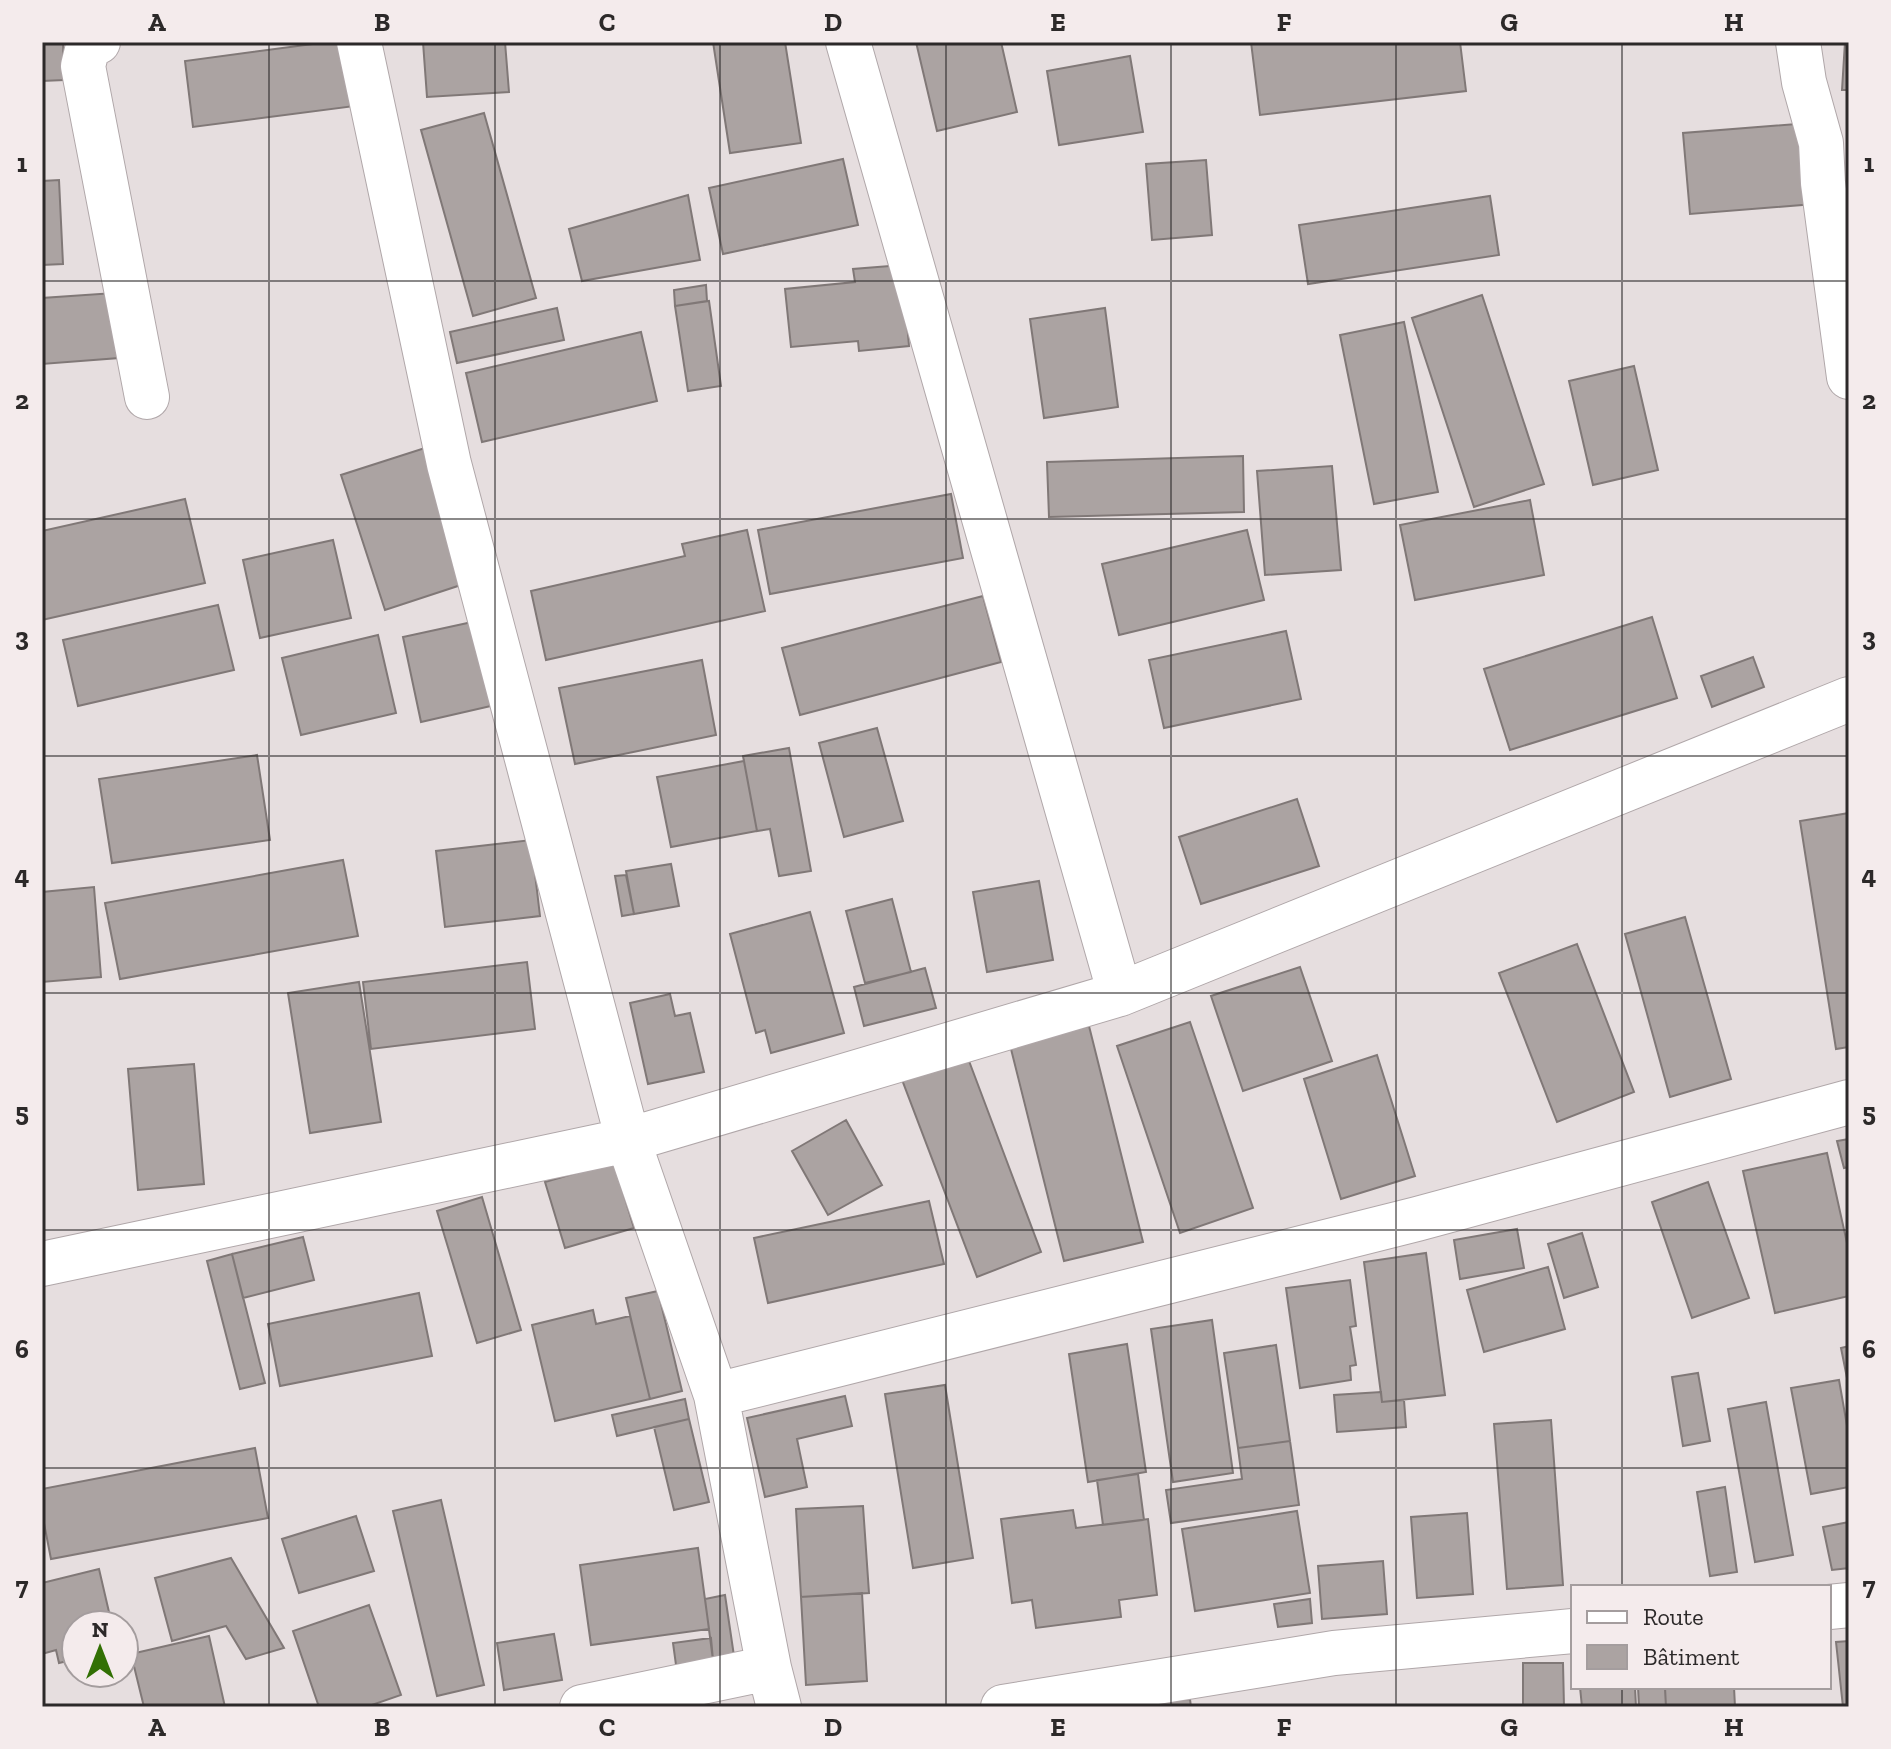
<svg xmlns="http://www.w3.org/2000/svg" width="1891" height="1749" viewBox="0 0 1891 1749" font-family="'Zilla Slab',serif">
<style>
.building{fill:#aba3a2;stroke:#807877;stroke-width:2}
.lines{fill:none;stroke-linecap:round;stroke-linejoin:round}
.minor-casing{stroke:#b0a7a9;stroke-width:46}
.minor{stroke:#fff;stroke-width:44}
.grid{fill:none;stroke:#2c2929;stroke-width:2;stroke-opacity:0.55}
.neatline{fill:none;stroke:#2c2929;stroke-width:3}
.grid-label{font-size:26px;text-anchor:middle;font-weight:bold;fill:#2c2929}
</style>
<rect width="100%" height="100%" fill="#e6dedf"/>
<path class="building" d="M42 42H63L64 80 42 81Z
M328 42H346L355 106 193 127 185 61Z
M423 42H505L509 92 427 97Z
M713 42H785L801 143 730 153Z
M916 42H1001L1017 112 937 131Z
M1251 42H1460L1466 91 1260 115Z
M1845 42H1849V90H1842Z
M1130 56 1143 132 1059 145 1047 71Z
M484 113 536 298 473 316 421 130Z
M1809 123 1814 204 1690 214 1683 133Z
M843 159 858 225 723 254 709 188Z
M1206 160 1212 235 1152 240 1146 164Z
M59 180 63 264 42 265V181Z
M688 195 700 260 582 281 569 229Z
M1490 196 1499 255 1308 284 1299 225Z
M902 265 909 346 859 351 858 341 791 347 785 289 855 282 853 269Z
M706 285 707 301 675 306 674 290Z
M114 293 119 358 42 364V298Z
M1482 295 1544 484 1474 507 1412 318Z
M709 301 721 386 688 391 675 306Z
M557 308 564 340 457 363 450 332Z
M1105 308 1118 407 1044 418 1030 319Z
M1404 322 1438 492 1374 504 1340 335Z
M641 332 657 401 482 442 466 373Z
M1634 366 1658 470 1593 485 1569 381Z
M428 447 473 581 385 610 341 475Z
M1243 456 1244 512 1049 517 1047 462Z
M1332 466 1341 570 1265 575 1257 471Z
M951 494 963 558 770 594 758 530Z
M185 499 205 583 42 620V531Z
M1530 500 1544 575 1415 600 1400 525Z
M747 530 765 611 546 660 531 591 685 556 682 544Z
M1247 530 1264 600 1119 635 1102 564Z
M333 540 351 618 260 638 243 560Z
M983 596 1001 662 800 715 782 648Z
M218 605 234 670 78 706 63 640Z
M1652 617 1677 698 1510 750 1484 669Z
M486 619 504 703 421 722 403 637Z
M1286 631 1301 699 1164 728 1149 660Z
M378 635 396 713 301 735 282 658Z
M1753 657 1764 687 1712 707 1701 676Z
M702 660 716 735 575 764 559 688Z
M877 728 903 821 844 837 819 743Z
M789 748 811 871 779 876 770 829 757 831 743 756Z
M257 755 270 840 112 863 99 779Z
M744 761 757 831 671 847 657 777Z
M1297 799 1319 866 1201 904 1179 837Z
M1849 813V1047L1836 1049 1800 821Z
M531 840 540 916 445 927 436 851Z
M343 860 358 936 120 979 105 903Z
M671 864 679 906 634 914 626 871Z
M626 875 634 914 622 916 615 876Z
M1039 881 1053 960 987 972 973 892Z
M94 887 101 977 42 982V892Z
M892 899 911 972 865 983 846 911Z
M810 912 844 1033 771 1053 765 1030 756 1033 730 934Z
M1685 917 1731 1079 1670 1097 1625 934Z
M1577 944 1634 1092 1557 1122 1499 973Z
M527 962 535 1029 371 1049 363 982Z
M1300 967 1332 1061 1243 1091 1211 996Z
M925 968 936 1008 864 1026 854 987Z
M359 982 381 1122 310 1133 288 993Z
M670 994 675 1016 690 1013 704 1072 648 1084 630 1003Z
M1190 1022 1253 1208 1180 1233 1117 1046Z
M1089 1026 1143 1242 1064 1261 1010 1045Z
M966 1053 1041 1252 977 1277 901 1077Z
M1377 1055 1415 1176 1341 1199 1304 1079Z
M194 1064 204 1184 138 1190 128 1069Z
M846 1120 882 1185 828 1215 792 1151Z
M1849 1139V1167L1844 1168 1837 1141Z
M1827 1153 1849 1252V1296L1775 1313 1743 1171Z
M614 1162 634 1228 565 1248 545 1182Z
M1708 1182 1749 1298 1692 1318 1652 1202Z
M482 1197 521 1330 477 1343 437 1211Z
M929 1201 944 1264 768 1303 754 1238Z
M1517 1229 1524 1268 1460 1279 1454 1240Z
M1582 1233 1598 1287 1564 1298 1548 1244Z
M303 1237 314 1280 243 1298 232 1254Z
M1426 1253 1445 1395 1382 1402 1364 1262Z
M232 1254 265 1383 240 1389 207 1261Z
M1548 1267 1565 1329 1484 1352 1467 1290Z
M1350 1280 1356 1326 1350 1327 1356 1365 1350 1366 1351 1380 1300 1388 1286 1288Z
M658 1291 682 1391 650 1399 626 1298Z
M419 1293 432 1356 280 1386 268 1324Z
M593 1310 596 1324 630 1316 650 1399 555 1421 532 1325Z
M1212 1320 1233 1473 1173 1482 1151 1329Z
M1127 1344 1146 1472 1088 1482 1069 1354Z
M1276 1345 1290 1441 1238 1448 1224 1353Z
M1849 1346V1388L1841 1348Z
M1698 1373 1710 1441 1683 1446 1672 1377Z
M1839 1380 1849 1437V1487L1811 1494 1791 1388Z
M945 1385 973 1558 913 1568 885 1394Z
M1381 1392 1382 1402 1404 1400 1406 1427 1337 1432 1334 1395Z
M845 1396 852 1426 797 1439 807 1487 765 1497 747 1418Z
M685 1399 689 1419 617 1436 612 1415Z
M1766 1402 1793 1555 1755 1562 1728 1409Z
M689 1419 709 1502 674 1510 654 1427Z
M1551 1420 1563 1585 1507 1589 1494 1424Z
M1290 1441 1299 1505 1171 1523 1166 1490 1242 1479 1238 1448Z
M255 1448 268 1518 51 1559 42 1513V1489Z
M1138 1474 1144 1520 1103 1525 1097 1480Z
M1725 1487 1737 1572 1710 1576 1697 1492Z
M441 1500 484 1685 437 1696 393 1511Z
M863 1506 869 1593 801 1597 796 1509Z
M1073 1510 1076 1528 1148 1519 1157 1595 1119 1600 1121 1617 1036 1628 1032 1600 1012 1603 1001 1519Z
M1297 1511 1310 1593 1195 1611 1182 1529Z
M1467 1513 1473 1594 1417 1598 1411 1517Z
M356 1516 374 1571 299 1593 282 1539Z
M1849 1522V1568L1832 1570 1823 1527Z
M698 1548 709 1629 591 1645 580 1565Z
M231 1558 284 1648 246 1659 226 1626 172 1641 155 1578Z
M1383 1561 1387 1614 1322 1619 1318 1566Z
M99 1569 112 1625H76V1659L59 1663 56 1650 42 1654V1583Z
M862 1593 867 1681 806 1685 801 1597Z
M725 1595 734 1656 713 1660 705 1599Z
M1310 1599 1312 1623 1278 1627 1274 1604Z
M369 1605 401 1695 366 1707H319L293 1631Z
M554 1634 562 1680 504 1690 497 1643Z
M209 1636 225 1707H144L131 1654Z
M711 1638 713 1660 676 1665 673 1643Z
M1849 1641V1707H1843L1836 1642Z
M1523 1663H1563L1564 1707H1523Z
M1580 1687H1635L1636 1707H1582Z
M1638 1687H1665L1666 1707H1639Z
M1702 1687H1734L1735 1707H1666L1665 1689Z
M1190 1699 1191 1707H1108L1107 1704Z"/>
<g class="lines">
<defs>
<path id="minor" d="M98 42 88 46 83 66 147 397
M359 42 449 464 628 1140 716 1395 769 1668 779 1707
M848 42 1120 994
M1798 42 1804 82 1821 143 1823 183 1849 377
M42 1264 628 1140 1120 994 1849 699
M716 1395 1417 1219 1849 1102
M1829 1607 1849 1605
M582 1707 769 1668
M1003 1707 1334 1653 1573 1631"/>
</defs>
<use href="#minor" class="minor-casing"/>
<use href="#minor" class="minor"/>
</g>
<path class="grid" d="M269 42V1707M495 42V1707M720 42V1707M946 42V1707M1171 42V1707M1396 42V1707M1622 42V1587M42 281H1849M42 519H1849M42 756H1849M42 993H1849M42 1230H1849M42 1468H1849M1622 1687V1707"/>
<rect width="1891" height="1749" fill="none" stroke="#f4ebec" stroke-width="88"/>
<rect x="1571" y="1585" width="260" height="104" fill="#f4ebec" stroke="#a49d9e" stroke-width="2"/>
<rect x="1587" y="1611" width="40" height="12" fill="#ffffff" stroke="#a49d9e" stroke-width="2"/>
<text x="1643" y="1625" font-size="24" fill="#2c2929">Route</text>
<rect x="1587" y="1645" width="40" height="24" fill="#aba3a2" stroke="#a49d9e" stroke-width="2"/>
<text x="1643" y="1665" font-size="24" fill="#2c2929">Bâtiment</text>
<g transform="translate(100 1649)"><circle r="38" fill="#f4ebec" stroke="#a49d9e" stroke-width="2"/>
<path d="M0-6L14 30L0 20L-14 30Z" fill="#327004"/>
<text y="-12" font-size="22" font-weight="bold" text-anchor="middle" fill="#2c2929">N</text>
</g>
<rect x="44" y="44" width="1803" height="1661" class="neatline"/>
<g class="grid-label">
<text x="157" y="31">A</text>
<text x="382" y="31">B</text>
<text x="607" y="31">C</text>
<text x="833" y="31">D</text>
<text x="1058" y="31">E</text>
<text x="1284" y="31">F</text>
<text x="1509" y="31">G</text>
<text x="1734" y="31">H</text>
<text x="22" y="172">1</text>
<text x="1869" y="172">1</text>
<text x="22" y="409">2</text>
<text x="1869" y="409">2</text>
<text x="22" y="646">3</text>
<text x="1869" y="646">3</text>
<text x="22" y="884">4</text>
<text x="1869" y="884">4</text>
<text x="22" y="1121">5</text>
<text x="1869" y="1121">5</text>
<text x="22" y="1358">6</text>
<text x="1869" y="1358">6</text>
<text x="22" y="1595">7</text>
<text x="1869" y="1595">7</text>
<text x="157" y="1736">A</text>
<text x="382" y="1736">B</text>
<text x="607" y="1736">C</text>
<text x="833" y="1736">D</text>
<text x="1058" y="1736">E</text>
<text x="1284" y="1736">F</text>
<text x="1509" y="1736">G</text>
<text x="1734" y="1736">H</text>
</g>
</svg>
